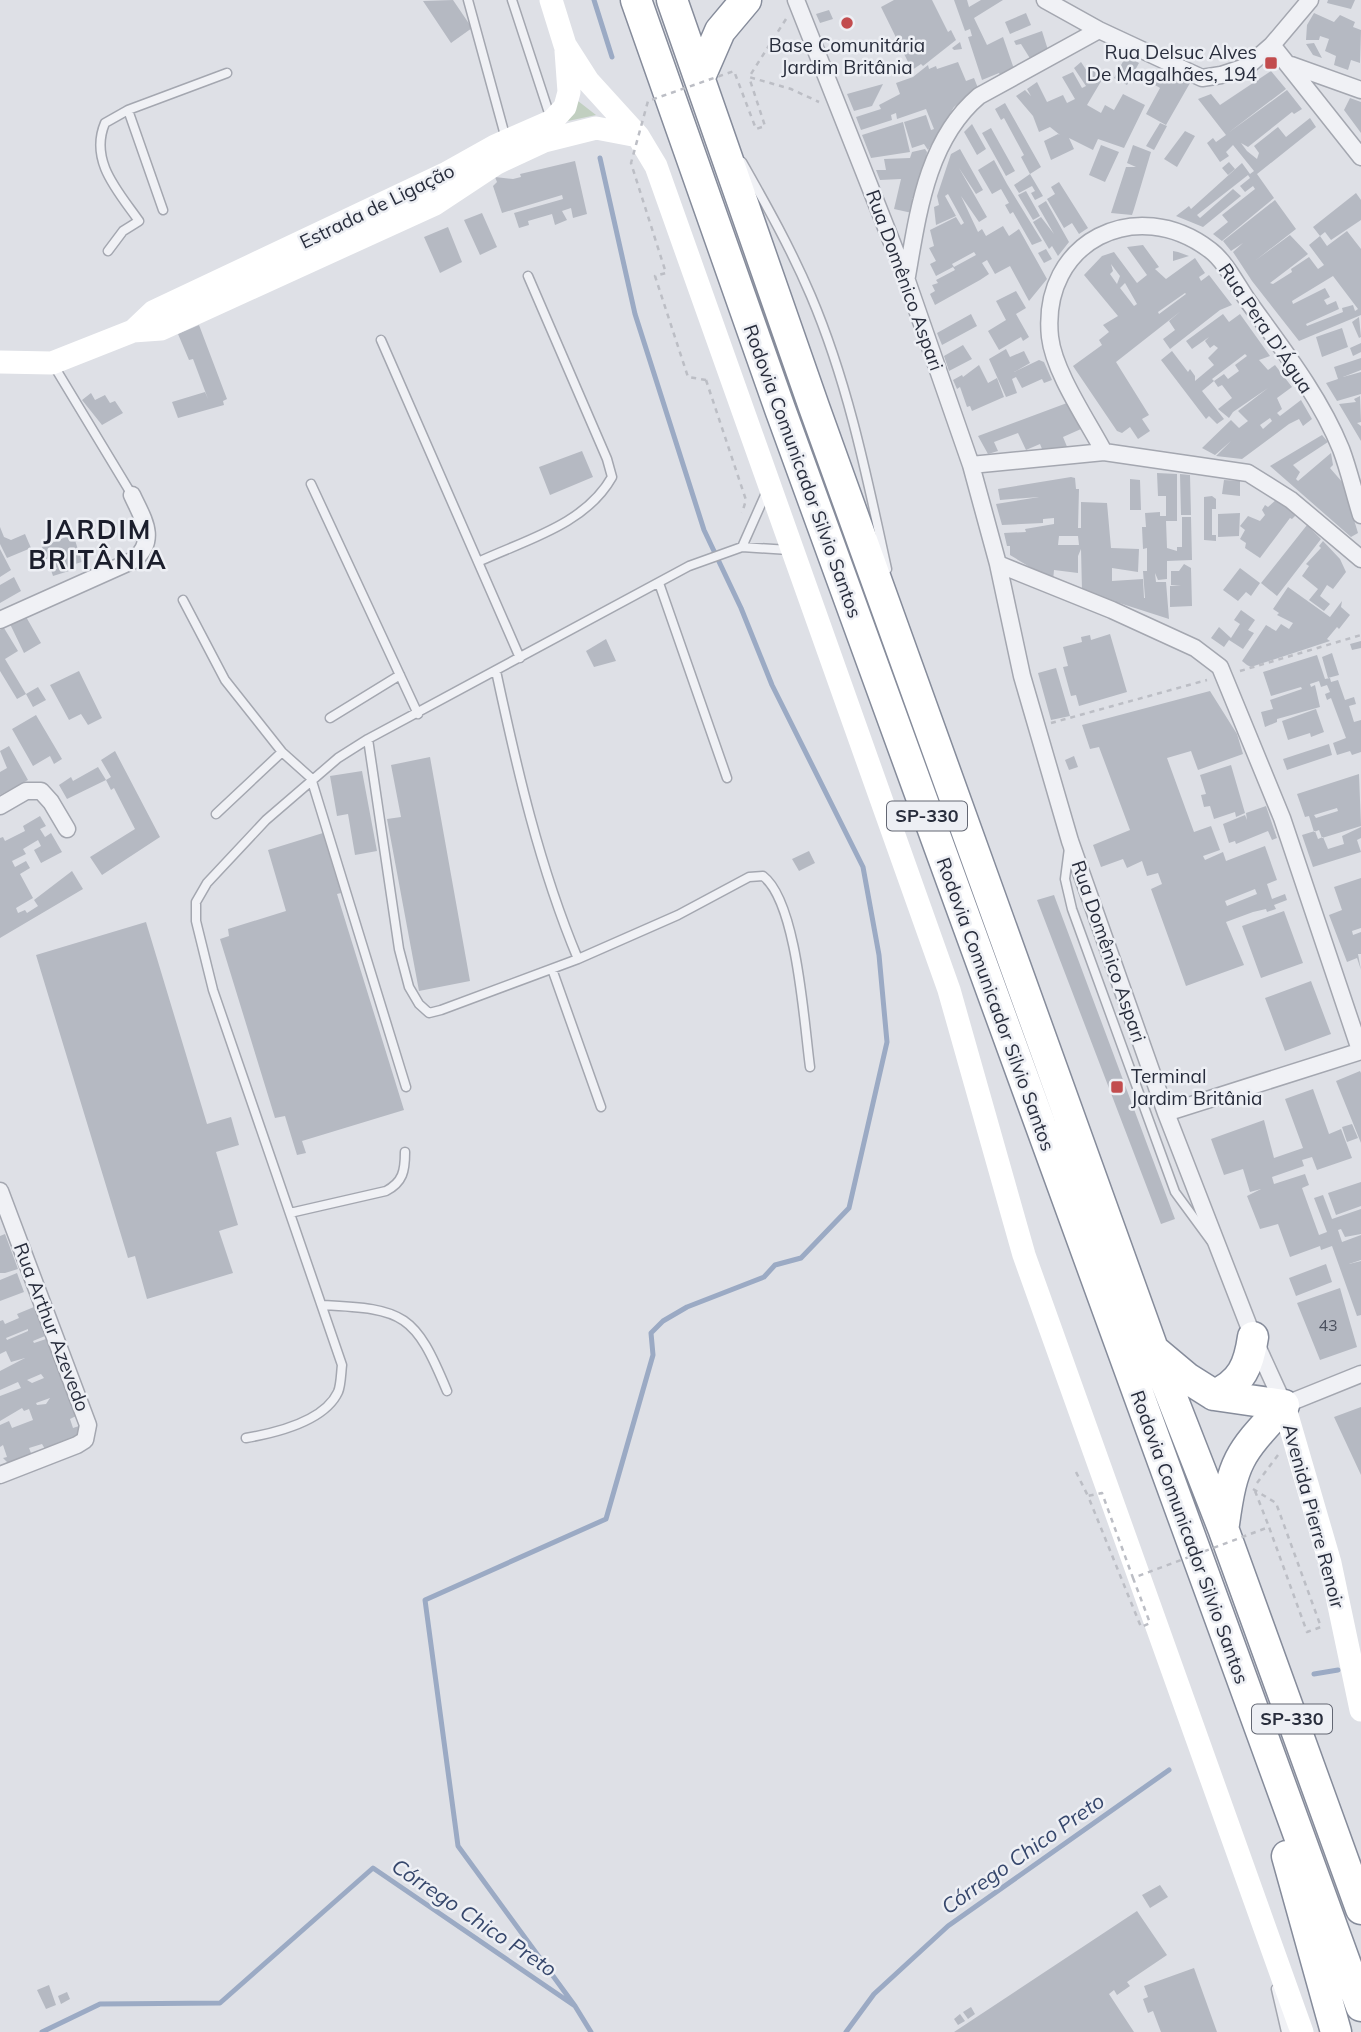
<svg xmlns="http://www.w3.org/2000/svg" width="1361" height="2032" viewBox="0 0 1361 2032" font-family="Mulish,sans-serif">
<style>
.green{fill:#c1cfc0}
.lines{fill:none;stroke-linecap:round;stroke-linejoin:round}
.stream{stroke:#9baac4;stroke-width:5}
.building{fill:#b5b9c2;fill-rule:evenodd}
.lane-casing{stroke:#a4a7b0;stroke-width:11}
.street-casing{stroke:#a4a7b0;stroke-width:19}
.highway-casing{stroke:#868c9b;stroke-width:33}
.path{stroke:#bcbec5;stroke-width:2.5;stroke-dasharray:5 5;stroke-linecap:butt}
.lane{stroke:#f0f1f5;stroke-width:8}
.street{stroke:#f0f1f5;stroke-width:16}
.secondary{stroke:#fff;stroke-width:23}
.highway{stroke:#fff;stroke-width:30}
.path-bridge{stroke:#bcbec5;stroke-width:2.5;stroke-dasharray:5 5;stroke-linecap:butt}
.poi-dot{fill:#c24c4e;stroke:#edeff4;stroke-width:2.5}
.labels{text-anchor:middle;stroke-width:5;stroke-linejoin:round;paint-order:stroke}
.number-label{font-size:16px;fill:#4b505e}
.shield{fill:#edeff4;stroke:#636773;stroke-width:2}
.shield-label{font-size:18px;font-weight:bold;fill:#282d3c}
.poi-label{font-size:19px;fill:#282d3c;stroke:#edeff4}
.street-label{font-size:19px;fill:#282d3c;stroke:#edeff4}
.water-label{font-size:21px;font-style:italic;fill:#36476c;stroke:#edeff4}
.district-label{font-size:26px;font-weight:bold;letter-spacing:2px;fill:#1b1e2c;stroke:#edeff4}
</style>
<rect width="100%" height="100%" fill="#dee0e6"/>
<path class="green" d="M578 101 596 115 568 121Z"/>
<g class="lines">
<path class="stream" d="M594 0 612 57
M1314 1674 1338 1670
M575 2006 458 1846 425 1600 606 1519 653 1355 651 1333 663 1321 687 1307 764 1277 775 1265 801 1258 849 1208 887 1042 879 955 863 867 772 685 741 608 704 530 635 314 600 158
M42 2032 100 2004 220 2003 373 1868 575 2006 591 2032
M846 2032 874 1994 948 1926 1169 1770"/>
</g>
<path class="building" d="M453 0 472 28 451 43 423 1Z
M894 0H932L948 32 951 30 956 40 923 66 921 64 912 70 881 7Z
M954 0H967L969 7 981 0H1003L974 18 987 45 1003 37 1014 69 1001 77 999 73 982 80 968 37 972 36 970 29 965 31Z
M1328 0H1355L1351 9 1327 3Z
M829 10 833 19 820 23 816 14Z
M1026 13 1031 25 1010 34 1005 22Z
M1314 13 1334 22 1340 15 1355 22 1353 27 1361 30 1360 63 1351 60 1348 70 1334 65 1336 56 1325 51 1329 39 1320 36 1319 40H1306L1307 25Z
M1042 31 1048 50 1031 60 1021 44 1016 45 1014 41Z
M960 42 962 49 954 50 952 48Z
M1314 43 1322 58 1313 55 1306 44Z
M1126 56 1139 63 1127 85 1114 78Z
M958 62 966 81 974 78 978 88 954 107 928 150 924 144 912 148 904 122 926 115 931 130 934 129 926 109 897 119 896 113 891 115 892 120 861 130 856 117 881 109 879 105 900 94 896 83 913 77 928 65 929 69 936 66 937 69Z
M1081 62 1087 71 1091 69 1103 78 1087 105 1101 113 1105 105 1114 110 1123 94 1145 105 1124 148 1098 139 1093 150 1069 138 1074 149 1051 160 1044 141 1058 134 1060 135 1050 127 1039 132 1033 116 1016 96 1025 90 1031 96 1027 89 1037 82 1047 102 1063 95 1067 103 1075 99 1062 77 1073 72 1082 88 1086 86 1074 68Z
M1164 70 1190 83 1166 125 1146 114 1160 88 1155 85Z
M1271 71 1286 89 1228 133 1287 90 1302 109 1294 114 1292 112 1248 147 1241 143 1247 151 1257 159 1259 153 1254 146 1278 127 1286 137 1310 118 1316 127 1257 174 1274 198 1222 241 1213 234 1228 222 1222 215 1255 189 1253 186 1245 192 1240 186 1250 178 1248 175 1197 215 1200 218 1233 189 1241 196 1203 227 1176 216 1189 206 1191 209 1242 163 1250 174 1254 171 1233 145 1226 152 1229 156 1220 162 1207 143 1213 138 1216 142 1226 135 1198 99 1211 94 1220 105Z
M883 84 872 106 854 111 847 94Z
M1350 98 1361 102V133L1344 110Z
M1005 103 1041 167 1030 174 1021 157 1024 155 1004 118 1001 120 995 109Z
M903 122 910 152 871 158 862 135Z
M1160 123 1167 126 1154 150 1146 146Z
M972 124 986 149 977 155 964 132Z
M991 128 1015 171 1006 176 982 133Z
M1185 131 1195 136 1177 167 1164 159Z
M1101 145 1119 152 1105 182 1089 175Z
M1133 145 1151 152 1134 209 1132 215 1111 213 1126 167H1136L1127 163Z
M925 149 927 152 924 174 916 199 912 198V213L894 209 901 179 880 180 876 170H886L884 159 910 158 912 152Z
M960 149 983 190 976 194 959 168 987 217 979 222 961 196 978 232 982 229 986 236 1003 226 1009 236 1019 229 1047 279 1029 301 1010 266 995 274 987 260 982 263 989 274 980 280 935 305 930 294 935 291 932 285 938 283 936 280 955 270 953 267 936 276 930 264 936 261 929 248 934 246 930 230 956 217 961 225 964 223 948 194 945 196 956 216 936 225 934 207 939 205 937 196 951 154ZM974 252 976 255 954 267 952 264Z
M994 160 1007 184 1042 241 1032 245 1013 212 1010 214 1005 205 1009 203 1001 189 992 194 978 170Z
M575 161 587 214 573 218 571 208 562 211 567 220 555 225 552 214 528 221 529 225 519 228 514 213 563 199 562 195 502 213 493 186 497 182 495 177 513 179 521 177 520 174Z
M1229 162 1235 169 1228 175 1222 168Z
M1030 174 1043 196 1035 200 1031 193 1035 191 1032 186 1019 193 1014 185Z
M1059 182 1088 228 1079 234 1072 223 1064 228 1047 199 1055 194 1051 187Z
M1026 191 1040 216 1033 220 1018 195Z
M1356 193 1361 200V220L1331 240 1325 232 1320 236 1313 227Z
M1275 200 1296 229 1256 260 1290 235 1308 254 1270 283 1273 284 1292 272 1291 269 1309 257 1318 269 1324 265 1309 245 1320 236 1327 246 1347 231 1361 249V315L1299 341 1252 281 1233 252 1243 243 1231 251 1223 241ZM1333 276 1358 309 1355 311 1353 305 1342 308 1343 312 1307 326 1306 324 1339 309 1336 301 1327 305 1324 300 1330 297 1325 288 1293 304 1292 301Z
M1046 201 1069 242 1058 256 1052 246 1049 249 1033 222 1041 217 1054 234 1038 206Z
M482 213 497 247 480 255 464 220Z
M448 227 462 262 440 273 424 237Z
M1143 245 1159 267 1155 269 1166 279 1195 258 1205 273 1199 277 1201 281 1209 275 1232 305 1220 310 1170 349 1163 339 1175 330 1169 321 1181 311 1116 362 1149 415 1142 419 1150 431 1138 439 1130 427 1122 433 1117 431 1073 366 1102 345 1099 340 1109 332 1103 325 1118 316 1084 275 1102 256 1114 252 1137 283 1147 275 1127 247ZM1111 264 1120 276 1117 284 1110 274 1113 271ZM1125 283 1137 304 1134 306 1120 288ZM1185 293 1186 294 1159 314 1158 312Z
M1046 249 1052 259 1044 263 1038 253Z
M1173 251 1178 252 1189 256 1173 261Z
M1016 291 1026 308 1016 314 1029 337 1023 341 1021 337 999 350 988 331 1006 320 996 301Z
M971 314 977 326 942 345 937 333Z
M1223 314 1229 322 1240 314 1270 356 1259 360 1268 370 1275 365 1292 387 1277 398 1282 409 1277 413 1280 416 1301 400 1312 419 1303 426 1299 419 1289 424 1242 459 1216 456 1231 441 1215 455 1202 448 1231 420 1239 428 1248 421 1238 411 1268 388 1233 412 1229 418 1218 409 1232 398 1222 385 1218 387 1214 381 1202 391 1224 419 1217 424 1209 416 1206 419 1161 360 1172 351 1188 372 1190 369 1195 376V381L1214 365 1208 358 1218 348 1214 345 1210 348 1205 341 1209 337 1192 349 1186 341ZM1245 354 1247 356 1235 365 1239 371 1228 379 1224 374 1214 381 1212 379ZM1270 418 1272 421 1263 429 1260 425Z
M1359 317 1361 337 1359 338 1352 322Z
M199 325 227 399 223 401 224 405 178 418 172 402 205 392 208 399 193 359 189 360 178 334Z
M1342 328 1348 347 1322 357 1316 337Z
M1361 343V352L1353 356 1350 348Z
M963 345 972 359 949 371 944 356Z
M1006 349 1010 357 1024 351 1030 363 1014 372 1039 360 1044 362 1052 380 1044 383 1042 379 1022 388 1016 377 1012 379 1017 393 1006 397 989 359Z
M1361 358V370L1343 377 1361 372V394L1337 401 1326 383 1338 379 1334 367Z
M979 365 988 383 997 378 1004 397 972 411 970 406 967 407 960 387 957 389 953 380 962 375 963 377Z
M91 393 95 400 105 395 110 403 115 401 123 413 102 425 82 400Z
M1360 396 1361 422 1357 423 1361 426V441L1339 404 1356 402 1354 399Z
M1067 403 1081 429 1063 437 1068 449 1044 454 1040 444 1026 450 1018 433 994 442 998 451 988 454 978 436Z
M1322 435 1328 442 1293 465 1300 472 1296 479 1298 481 1331 453 1333 465 1330 468 1343 483 1358 533 1351 537 1270 466Z
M582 451 593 477 550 495 539 467Z
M1157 473 1177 474V521H1166L1167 548 1177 551V547H1182V517H1191L1192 560 1167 561V579L1158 580 1155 573 1156 582H1166L1169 619 1082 591 1081 549 1078 556V573L1054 570 1053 581 1010 555V546H1007L1004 533 1026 532 1025 529 1054 524V518L1043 519V523L1002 525 996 504 1039 497 1000 500 998 489 1071 477 1075 478 1076 489H1079L1078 528H1081V502L1107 503 1111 548 1139 549 1138 572 1112 568V581L1143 579 1144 598H1145L1143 571H1147V548L1143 549 1142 527H1146L1145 513 1160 512V516H1166V496H1158ZM1059 536H1078L1079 545H1058Z
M1180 474 1190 475 1191 515H1181Z
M1130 479 1140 480 1141 510H1130Z
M1224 480 1240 481V496L1222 494Z
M1212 496 1216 499V509H1212V535H1216V541L1204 540V497Z
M1277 499 1296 515 1292 519 1290 518 1260 558 1245 548 1246 543 1240 539 1245 530 1240 526 1248 516 1260 521 1265 515 1262 510 1265 505 1268 507Z
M1240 513 1239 536 1218 537V514Z
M1307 525 1321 539 1277 596 1261 583Z
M0 527 4 537 11 540 25 534 31 548 7 558 0 544Z
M73 534 82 562 68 566 69 571 53 576 51 570 57 569 52 557 46 559 42 547Z
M1323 541 1340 559 1346 572 1333 589 1327 585 1320 596 1330 604 1324 611 1309 600 1318 589 1302 576 1309 566 1306 564 1321 548 1319 546Z
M0 549 11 570 0 577Z
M1184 564 1191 568 1192 606 1170 607V586H1181L1171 585V571H1179Z
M1240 568 1260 583 1251 596 1246 592 1238 601 1223 590Z
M14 577 21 591 0 603V585Z
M1288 587 1330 617 1342 601 1341 607 1350 615 1339 629 1337 627 1327 639 1330 641 1251 667 1247 665 1242 661 1266 625 1276 631 1281 624 1289 629 1293 623 1277 615 1279 613 1273 609Z
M1241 610 1255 620 1248 630 1254 633 1243 649 1229 640 1224 647 1211 638 1219 627 1231 638 1240 624 1234 620Z
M25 615 41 643 24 653 10 624Z
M4 628 18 651 5 659 26 694 17 699 0 671V630Z
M1110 634 1127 692 1079 706 1076 695 1071 696 1063 667 1068 666 1063 647 1082 642 1081 637 1090 635 1091 640Z
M606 639 616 661 594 667 586 651Z
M1361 641V648L1352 650 1350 644Z
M1332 653 1339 675 1328 678 1322 657Z
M1317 655 1325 679 1330 678 1331 682 1338 680 1345 700 1354 697 1356 704 1349 706 1354 722 1361 720V752L1352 755 1350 751 1337 755 1333 743 1346 738 1331 698 1327 700 1325 694 1330 692 1327 685 1321 687 1319 681 1310 684 1311 687 1315 685 1320 707 1277 719V722L1265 727 1261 712 1273 709 1270 700 1302 689 1301 687 1271 696 1263 672Z
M1056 668 1070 716 1051 720 1038 673Z
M79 671 102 718 88 725 81 714 69 720 50 685Z
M38 687 46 700 33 707 26 694Z
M1210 691 1237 734 1243 754 1198 770 1191 751 1167 758 1194 832 1211 826 1220 850 1203 856 1205 860 1223 852 1226 861 1265 846 1277 880 1267 884 1272 899 1285 894 1287 900 1274 905 1276 909 1267 912 1266 909 1253 912 1226 922 1244 965 1186 986 1151 889 1162 884 1158 873 1147 876 1142 861 1127 868 1123 859 1101 867 1093 845 1130 830 1099 747 1090 749 1082 725ZM1255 889 1257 894 1227 906 1225 901Z
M1316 709 1324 732 1311 737 1310 733 1288 740 1282 721Z
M36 715 62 759 54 764 50 756 33 766 12 729Z
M1329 744 1332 755 1287 770 1283 759Z
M9 746 28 780 0 795V772L7 768 0 751Z
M115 751 160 837 102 875 90 857 135 829 114 788 111 790 106 780 111 777 101 760Z
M1074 756 1078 767 1069 770 1065 760Z
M430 757 470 981 419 991 387 819 401 817 391 765Z
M1231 765 1245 813 1236 817 1235 812 1214 819 1210 806 1204 807 1201 795 1206 794 1200 775Z
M98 767 106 780 67 799 59 785 71 777 73 781Z
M362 771 377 851 355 855 348 814 337 816 330 776Z
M1359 774 1361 826 1322 838 1319 830 1314 832 1309 816 1305 817 1297 794ZM1337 808 1338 811 1316 818 1314 815Z
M1266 806 1277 838 1272 840 1268 831 1236 844 1235 841 1229 843 1223 824 1245 815 1247 820 1246 813Z
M40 816 46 826 40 829 45 837 51 833 62 852 41 863 34 850 41 846 38 840 23 849 26 854 12 861 15 867 26 861 30 868 20 874 33 898 16 908 18 913 25 910 27 913 38 906 34 900 72 871 83 889 0 938V838L3 837 5 841 25 831 23 826Z
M1361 827V838L1357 840 1361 852 1313 867 1302 835 1315 831 1318 839 1323 837 1328 849 1344 844 1342 836Z
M323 833 341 893 337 894 404 1110 302 1141 306 1153 297 1155 285 1116 275 1118 220 939 229 936 228 929 286 911 268 850Z
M809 851 815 863 799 871 792 859Z
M1361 878V928L1352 931 1353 935 1361 932V954H1358L1361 970 1357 958 1347 962 1329 915 1342 910 1334 887Z
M1054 895 1175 1219 1161 1224 1037 900Z
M1284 911 1303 963 1261 978 1242 926Z
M146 922 207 1124 231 1117 239 1145 216 1152 238 1225 219 1231 233 1273 147 1299 135 1256 128 1258 36 955Z
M1311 981 1331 1034 1285 1051 1265 998Z
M1360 1071 1361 1073V1143L1336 1081Z
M1313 1089 1329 1134 1341 1129 1352 1158 1317 1170 1312 1157 1302 1160 1304 1166 1272 1177 1274 1184 1305 1174 1309 1185 1302 1188 1319 1235 1327 1232 1314 1198 1323 1195 1332 1219 1361 1209V1234L1345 1237 1341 1229 1338 1230 1342 1242 1361 1235V1260L1349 1264 1361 1261V1315L1357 1316 1332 1246 1321 1250 1320 1246 1290 1257 1278 1224 1260 1229 1247 1196 1261 1189 1250 1192 1243 1169 1224 1175 1211 1139 1264 1120 1274 1158 1303 1148 1285 1099Z
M1352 1124 1358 1138 1347 1142 1342 1127Z
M1361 1182V1206L1336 1215 1328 1193Z
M5 1234 18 1269 5 1273H0V1236Z
M1326 1264 1332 1282 1296 1296 1289 1278Z
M17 1273 24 1292 0 1301V1280Z
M1340 1288 1357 1347 1320 1360 1297 1303Z
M34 1307 45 1336 33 1341 34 1343 46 1339 76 1416 70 1419 73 1428 79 1426 82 1433 80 1438 45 1449 42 1444 29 1448 33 1458 12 1467 3 1458 7 1457 3 1445 0 1447V1425L9 1421 12 1428 33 1420 29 1409 24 1411 22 1408 0 1421V1396L21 1388 18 1382 0 1390V1371L25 1358 11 1362 6 1351 0 1354V1321L3 1320 5 1324 19 1318 17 1314ZM28 1329V1331L7 1340 6 1338ZM41 1374 44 1378 32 1383 27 1380ZM50 1398 46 1404 37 1405 36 1403Z
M1361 1407V1475L1334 1417Z
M1160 1885 1168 1897 1150 1908 1142 1895Z
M1137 1911 1167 1955 1127 1982 1130 1986 1117 1995 1114 1990 1109 1994 1134 2032H954Z
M1194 1968 1217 2032H1161L1153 2011 1148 2013 1143 1999 1148 1997 1144 1986Z
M49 1985 56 2005 46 2009 37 1990Z
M67 1992 70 1999 61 2004 58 1996Z
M971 2007 975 2014 968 2019 963 2012Z
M960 2014 965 2021 958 2025 954 2019Z"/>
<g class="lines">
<defs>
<path id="lane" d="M468 0 506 139
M512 0 551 119
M128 110 227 73
M742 162C767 206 791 249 811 296 848 383 867 477 887 569
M108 251 123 231 139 221C118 191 89 161 105 123L128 110 163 210
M381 340 520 658
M54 366 132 495
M311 484 418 714
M742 547 766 493
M478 562C525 540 585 525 612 477L607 459 528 276
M659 583 727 778
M183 600 225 680 282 752 311 778 406 1087
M496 671C517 769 539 866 578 959L678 915 749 877 763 876C797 902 804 1023 810 1067
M330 718 400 675
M368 739 399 949 409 987 419 1004 429 1013 441 1010 578 959
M216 814 282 752
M1069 848 1065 879 1072 909 1175 1192 1211 1241
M552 969 601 1107
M290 1213 386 1191C403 1182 405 1171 405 1152
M323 1305C405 1309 415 1314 447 1391
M246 1438C275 1433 324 1422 338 1392 341 1385 341 1373 342 1365L213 990 196 921V902L207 883 266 820 338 758 368 739 689 566 742 547 789 550
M1276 1989 1286 2032"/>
<path id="street" d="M796 0 906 278 971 465 998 564 1022 676 1070 841 1166 1113 1253 1337 1284 1405 1361 1374
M1045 0 1099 30 1202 78 1221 75 1248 66 1272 45 1310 0
M1272 45 1361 157
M1291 65 1361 90
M907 276C918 213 927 140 979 96L1099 30
M1104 452C1087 420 1054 372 1050 337 1040 241 1137 194 1210 250 1225 261 1237 285 1248 301 1281 347 1319 395 1341 449 1349 470 1354 493 1361 515
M971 465 1104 452 1248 473 1291 500 1361 559
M998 564 1112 610 1195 648 1220 667 1282 818 1359 1047 1361 1046
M0 620 134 560C158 539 143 519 132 495
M0 806 26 791H41L51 802 67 829
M1166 1113 1361 1051
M0 1191 88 1425 85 1440 77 1445 0 1475"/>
<path id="highway" d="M636 0 780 409 1361 2006
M672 0 814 407 1153 1349 1223 1528 1361 1909
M700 77 720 31 746 0
M1156 1352 1187 1378 1214 1395 1284 1405
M1214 1395C1242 1383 1249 1365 1253 1337
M1224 1524C1233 1458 1240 1453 1284 1405
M1287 1856 1336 2032"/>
</defs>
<use href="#lane" class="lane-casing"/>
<use href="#street" class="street-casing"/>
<use href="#highway" class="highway-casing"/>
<path class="path" d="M786 19 749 77 791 89 819 102
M706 380 746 500 742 513
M1240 671 1361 635
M1051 723 1207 680
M1076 1472 1088 1496
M1257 1483 1278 1455
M1253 1489 1276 1503
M1255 1491 1269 1527"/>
<use href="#lane" class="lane"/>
<use href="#street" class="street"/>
<path class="secondary" d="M551 0 565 45 588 81 638 136 656 166 949 990 1024 1255 1302 2032
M133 331 153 312 445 174 495 146 552 121 565 107 569 92 566 51
M0 362 52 363 133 331 161 329 435 204 497 163 544 141 596 128 638 136
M1284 1405 1330 1563 1361 1710"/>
<use href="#highway" class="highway"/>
<path class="path-bridge" d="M706 380 688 377 655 276 666 273 631 163 648 101 734 71 756 129 765 126 749 77
M1133 1578 1150 1623 1141 1627 1088 1496 1102 1493 1133 1578 1269 1527 1307 1632 1321 1627 1276 1503"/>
</g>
<g class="poi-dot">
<circle cx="847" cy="23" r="7"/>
<rect x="1264" y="56" width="14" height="14" rx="3.5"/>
<rect x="1110" y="1080" width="14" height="14" rx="3.5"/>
</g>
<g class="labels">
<g class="number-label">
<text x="1328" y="1331">43</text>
</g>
<g class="shield">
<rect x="887" y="801.5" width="80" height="29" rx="5"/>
<rect x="1252" y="1704.5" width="80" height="29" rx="5"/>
</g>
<g class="shield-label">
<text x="927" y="822">SP-330</text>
<text x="1292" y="1725">SP-330</text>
</g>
<g class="poi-label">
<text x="847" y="52">Base Comunitária<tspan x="847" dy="22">Jardim Britânia</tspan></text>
<text x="1257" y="59" text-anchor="end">Rua Delsuc Alves<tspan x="1257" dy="22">De Magalhães, 194</tspan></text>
<text x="1131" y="1083" text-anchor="start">Terminal<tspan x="1131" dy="22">Jardim Britânia</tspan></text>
</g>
<g class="street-label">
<text transform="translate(377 206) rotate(-26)" y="7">Estrada de Ligação</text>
<text transform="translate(905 280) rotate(70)" y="7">Rua Domênico Aspari</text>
<text transform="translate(1266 328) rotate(56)" y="7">Rua Pera D'Água</text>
<text transform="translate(803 471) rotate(70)" y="7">Rodovia Comunicador Silvio Santos</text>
<text transform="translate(1109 951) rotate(71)" y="7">Rua Domênico Aspari</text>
<text transform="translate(996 1004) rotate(70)" y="7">Rodovia Comunicador Silvio Santos</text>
<text transform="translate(52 1327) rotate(69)" y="7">Rua Arthur Azevedo</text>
<text transform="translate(1314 1516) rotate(75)" y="7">Avenida Pierre Renoir</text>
<text transform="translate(1190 1537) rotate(70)" y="7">Rodovia Comunicador Silvio Santos</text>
</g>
<g class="water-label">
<text transform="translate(1023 1854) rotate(-35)" y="7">Córrego Chico Preto</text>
<text transform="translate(474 1918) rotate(34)" y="7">Córrego Chico Preto</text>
</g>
<g class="district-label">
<text x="98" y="539">JARDIM<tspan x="98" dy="30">BRITÂNIA</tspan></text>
</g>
</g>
</svg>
